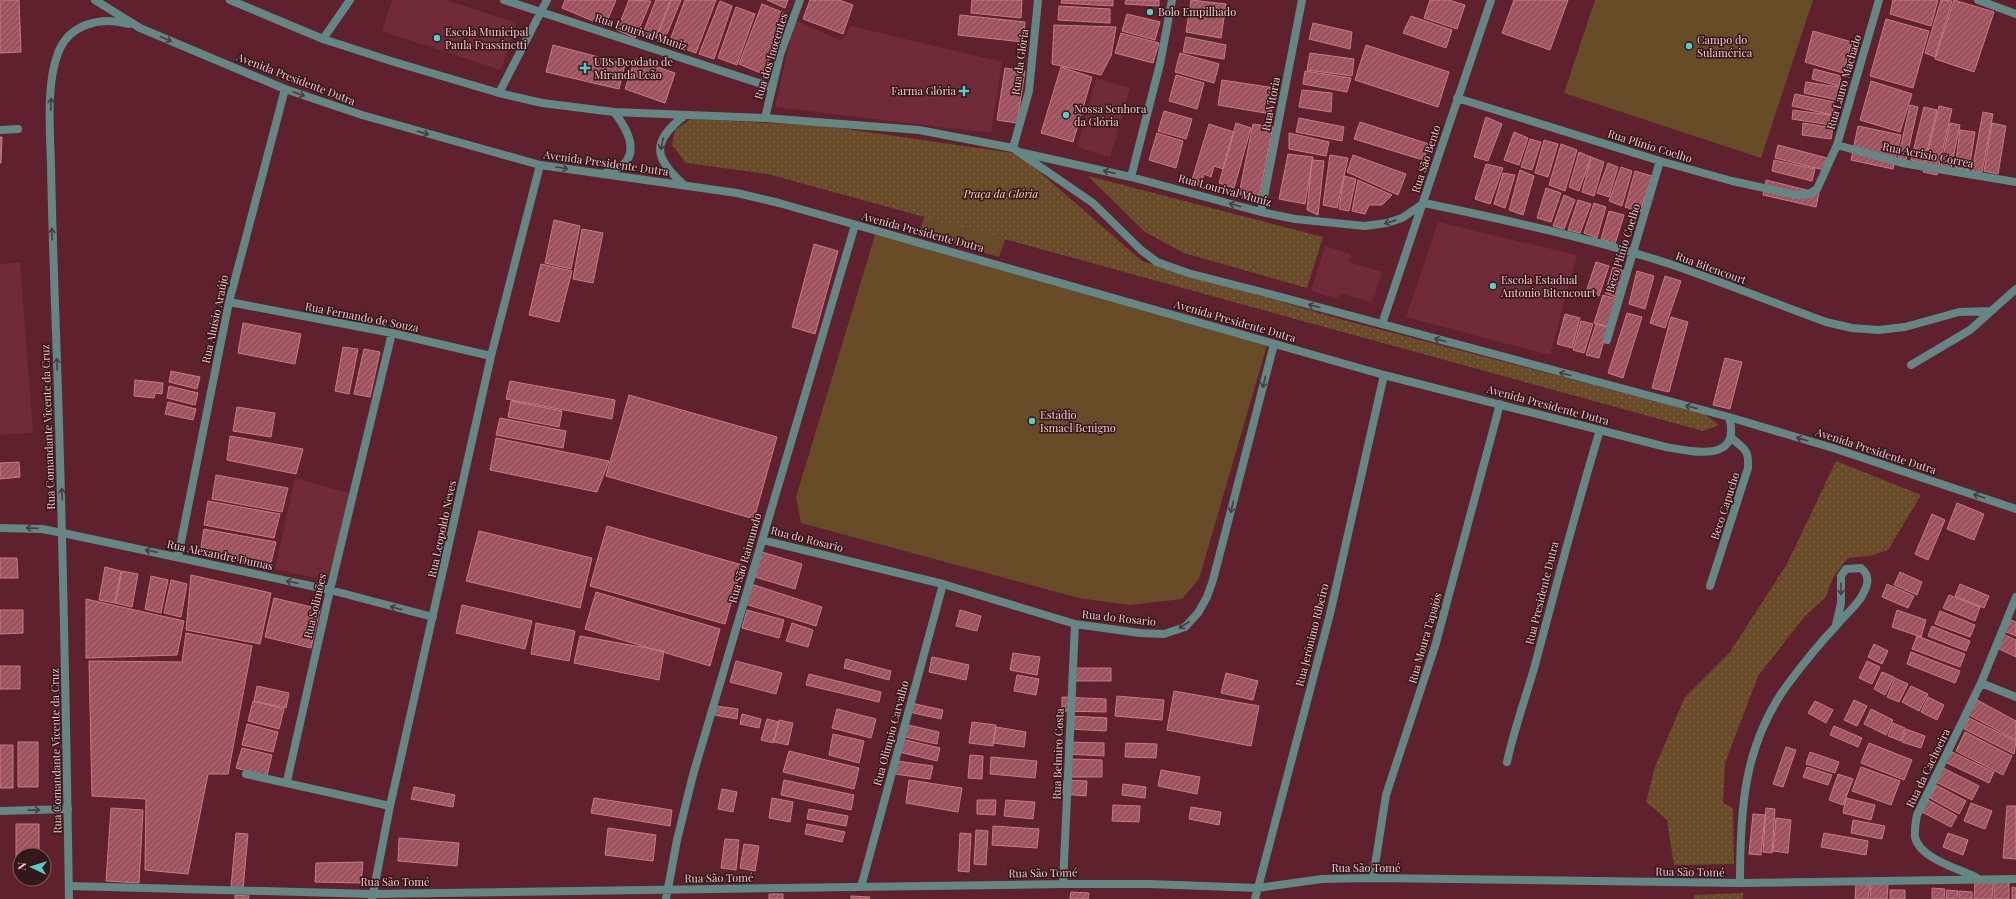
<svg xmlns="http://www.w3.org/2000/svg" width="2016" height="899" viewBox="0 0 2016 899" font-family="'Playfair Display',serif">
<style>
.built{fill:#702a38}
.grass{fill:#684c28}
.park{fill:url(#park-dots)}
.building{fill:url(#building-hatch);stroke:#c57d86}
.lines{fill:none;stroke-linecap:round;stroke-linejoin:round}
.minor{stroke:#638784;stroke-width:8}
.tertiary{stroke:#638784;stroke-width:8}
.oneway{stroke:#443e40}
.poi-dot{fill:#54cdc8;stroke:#33171b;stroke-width:1.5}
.labels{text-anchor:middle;stroke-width:3;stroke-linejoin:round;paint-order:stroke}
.poi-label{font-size:11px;fill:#f2cace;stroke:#33171b;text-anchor:start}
.street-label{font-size:11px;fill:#f2cace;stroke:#33171b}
.park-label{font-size:11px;font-style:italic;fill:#f9ddbd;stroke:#33171b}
</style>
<defs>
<pattern id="park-dots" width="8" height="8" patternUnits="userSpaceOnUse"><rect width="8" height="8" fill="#684c28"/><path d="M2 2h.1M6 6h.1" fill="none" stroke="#7e6446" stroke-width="1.8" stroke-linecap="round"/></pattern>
<pattern id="building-hatch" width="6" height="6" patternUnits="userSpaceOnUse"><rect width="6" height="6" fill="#9d525d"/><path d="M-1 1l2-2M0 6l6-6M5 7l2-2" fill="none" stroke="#b0717a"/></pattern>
</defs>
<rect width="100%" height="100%" fill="#5f212d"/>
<path class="built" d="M392 0H446L516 23 501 70 382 31Z
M795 20 841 41 851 26 1002 62 991 133 775 107Z
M1096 78 1130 88 1110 157 1077 147Z
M1438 222 1577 255 1550 355 1406 317Z
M1325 246 1351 254 1349 262 1382 272 1372 303 1342 293 1338 299 1311 291Z
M20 262 33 433 0 435V264Z
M295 478 352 494 327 580 275 569Z"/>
<path class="grass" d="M1595 0H1813L1761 158 1564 93Z
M937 174 1019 199 999 257 919 234Z
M876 232 1267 345 1199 579 1182 599 1129 605 1079 598 801 523 796 497Z"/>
<path class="park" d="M691 119 825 126 1019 154 1142 261 1347 321 1705 414 1719 425 1703 431 768 174 686 163 672 145 675 130Z
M1088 176 1323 237 1307 288 1184 253 1145 232Z
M1836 461 1921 495 1888 550 1870 556 1848 558 1834 576 1825 598 1805 616 1758 676 1725 763 1723 803 1733 808 1734 864 1674 865 1667 820 1646 802 1655 767 1685 697 1730 652 1787 564Z
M1743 893V899H1694V895Z"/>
<path class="building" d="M0 0H19L21 52 0 53Z
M565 0H616L605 26 562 8Z
M629 0 651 1 635 38 617 30Z
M656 0H671L656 38 643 33Z
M671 0H681L664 41 656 38Z
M685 0H716L696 53 669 43Z
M767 0H788L785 8Z
M810 0H839L853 5 843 34 803 19Z
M972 0H1022L1021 18 971 13Z
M1062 0H1113V6L1061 3Z
M1126 0H1159V6L1125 4Z
M1191 0 1226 4 1221 38 1186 32Z
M1430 0H1449L1465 5 1457 29 1424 18Z
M1514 0H1568L1550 50 1502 33Z
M1893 0H1938L1931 26 1890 14Z
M1941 0 1952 1 1935 57 1925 53Z
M1954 0 1994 12 1974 72 1935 59Z
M720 1 732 6 714 59 699 54Z
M762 4 787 14 763 74 739 64Z
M1059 6 1110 9V23L1058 20Z
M736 7 755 14 737 65 718 58Z
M1127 14 1160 22 1155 40 1122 31Z
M960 15 1025 22 1023 42 958 35Z
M1411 16 1452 30 1446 48 1403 33Z
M1886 19 1929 31 1913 88 1870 76Z
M1313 23 1352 32 1350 49 1309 39Z
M1054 25 1116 27 1111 56 1101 75 1052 64Z
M1813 31 1852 42 1843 73 1805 62Z
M1121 33 1159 43 1153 63 1115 53Z
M1186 37 1226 45 1224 59 1183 52Z
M553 45 625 64 619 89 546 72Z
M1366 45 1449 72 1438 107 1355 80Z
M1180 53 1219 64 1214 83 1175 72Z
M1310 53 1354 59 1352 76 1307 70Z
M635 59 675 73 665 103 625 89Z
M1061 67 1092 77 1073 142 1041 133Z
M1005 68 1025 71 1017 123 997 120Z
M1814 69 1841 76 1839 86 1812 79Z
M1305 71 1351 78 1347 92 1303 84Z
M1176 75 1204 83 1197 109 1169 101Z
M1222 80 1275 88 1271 114 1218 105Z
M1871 81 1912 94 1900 132 1860 120Z
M1806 82 1845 88 1842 101 1804 93Z
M1302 90 1332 93 1331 112 1299 107Z
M1795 94 1834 102 1832 115 1792 106Z
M1910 105 1918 107 1906 160 1898 158Z
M1939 106 1952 109 1937 175 1923 172Z
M1924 107 1937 110 1924 163 1911 160Z
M1793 110 1838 116 1837 126 1792 119Z
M1164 111 1192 119 1186 139 1158 131Z
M1983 112 1993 114 1982 172 1972 171Z
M1486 117 1502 124 1488 161 1474 157Z
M1299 118 1344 127 1342 141 1296 132Z
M1360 122 1429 144 1423 160 1354 139Z
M1236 123 1251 128 1234 188 1219 183Z
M1803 123 1833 128 1831 139 1802 135Z
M1950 123 1960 125 1951 168 1941 166Z
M1992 123 2006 126 1998 174 1984 171Z
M1209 124 1234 132 1223 169 1214 166 1211 177 1204 174 1200 186 1191 183Z
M1253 124 1273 127 1259 198 1239 194Z
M1858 126 1901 135 1893 169 1851 160Z
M1960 130 1975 132 1969 170 1955 168Z
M1514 132 1528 138 1519 165 1504 160Z
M1157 133 1183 141 1176 168 1149 160Z
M1289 133 1329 142 1326 156 1289 149Z
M0 137H2L1 163H0Z
M1530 139 1541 142 1532 170 1521 167Z
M1544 140 1558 144 1548 177 1535 173Z
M1561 144 1577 150 1565 191 1549 185Z
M1778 145 1827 158 1824 170 1775 158Z
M1579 152 1591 157 1579 191 1569 187Z
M1288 154 1313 157 1305 204 1279 199Z
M1330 155 1348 158 1337 208 1323 205Z
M1353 155 1406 174 1398 195 1347 172Z
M1591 157 1604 162 1594 196 1582 192Z
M1312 160 1324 161 1318 215 1307 210Z
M1774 160 1815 169 1812 181 1772 171Z
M1608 163 1618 167 1609 197 1597 193Z
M1486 164 1503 168 1490 204 1475 199Z
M1621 167 1632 171 1622 206 1609 201Z
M1520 170 1534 176 1523 215 1509 210Z
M1635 171 1652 176 1640 212 1625 207Z
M1503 173 1515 175 1505 208 1494 204Z
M1344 176 1356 179 1349 211 1339 209Z
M1358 180 1392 195 1382 205H1369L1365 214 1352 211Z
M1766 180 1819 193 1816 207 1763 195Z
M1546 188 1561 193 1551 222 1537 218Z
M1564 195 1575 200 1564 229 1553 226Z
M1578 200 1591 204 1580 233 1568 230Z
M1594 203 1606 207 1597 238 1584 233Z
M1609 211 1624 215 1615 244 1601 239Z
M554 220 580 226 571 269 545 263Z
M582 229 603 233 593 283 573 279Z
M814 244 838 251 815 334 792 327Z
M1596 262 1609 266 1599 296 1586 292Z
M541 264 572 271 559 322 529 315Z
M1613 267 1624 271 1616 297 1605 293Z
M1637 271 1654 276 1645 309 1629 304Z
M1665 276 1681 281 1665 328 1650 323Z
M1603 295 1617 299 1608 327 1594 323Z
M1627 313 1642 317 1623 378 1608 373Z
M1565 314 1580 318 1572 348 1557 344Z
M1671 317 1688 322 1669 392 1652 388Z
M1581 321 1593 324 1584 353 1573 350Z
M243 323 301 334 295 364 238 353Z
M1596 324 1608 327 1599 358 1586 355Z
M343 347 358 349 349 394 335 391Z
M364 349 380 352 370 397 354 394Z
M1725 358 1742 362 1730 409 1713 405Z
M171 371 200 377 197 389 169 382Z
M135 380 163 383 162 394 155 393 154 398 134 396Z
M510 381 615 400 612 419 506 399Z
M169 386 198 393 195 405 167 398Z
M629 395 777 437 754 519 606 476Z
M511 401 562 411 559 427 508 417Z
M168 402 196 409 193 420 165 414Z
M237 407 275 413 271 437 233 431Z
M500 418 566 431 563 448 496 435Z
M230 436 303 449 296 474 227 460Z
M496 438 609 461 597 492 490 470Z
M19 462 20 477 0 479V463Z
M216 475 288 488 282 512 212 499Z
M208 501 280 514 274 538 204 525Z
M1957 503 1984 514 1974 540 1947 529Z
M1932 514 1945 520 1928 560 1915 554Z
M607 526 742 565 725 624 590 586Z
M204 529 276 542 270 567 200 553Z
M479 531 592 558 580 608 466 581Z
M762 552 802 564 795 589 755 577Z
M0 558H17L18 578H0Z
M105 567 121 571 115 603 99 600Z
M122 571 138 574 132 607 115 603Z
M1900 572 1922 582 1917 595 1894 585Z
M191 575 271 593 260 644 186 630Z
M151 576 168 580 161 613 145 609Z
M171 580 187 584 181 617 164 613Z
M751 584 822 607 816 626 745 604Z
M1887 584 1914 596 1908 608 1882 597Z
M1960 584 1989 596 1984 608 1955 596Z
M596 592 720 629 710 666 585 629Z
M1949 595 1980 607 1975 621 1943 608Z
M274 598 320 609 311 648 265 637Z
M86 599 184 621 177 655 86 658Z
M462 605 532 621 525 649 456 633Z
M0 610H23V633L0 634Z
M747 610 784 620 779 638 742 628Z
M960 610 981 616 977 631 956 626Z
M1897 610 1926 620 1921 637 1892 627Z
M1940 611 1975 625 1970 637 1935 624Z
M2008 619 2016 622V636L2004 631Z
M536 623 575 631 569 661 531 654Z
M792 623 813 630 808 647 786 641Z
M1932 626 1970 641 1966 651 1928 636Z
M186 633 252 646 228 774H208L188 874 145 870 146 799 92 796 89 661 182 662Z
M2003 634 2016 640V657L1997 648Z
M580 636 664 651 659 680 574 663Z
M1917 636 1965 654 1960 667 1912 649Z
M1874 644 1888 651 1882 664 1868 657Z
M1911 652 1960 671 1955 683 1907 664Z
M1013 653 1040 657 1037 675 1010 670Z
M932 657 969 665 966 680 929 672Z
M846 659 891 671 889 680 844 668Z
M736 661 782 673 776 694 730 682Z
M1867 661 1880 667 1872 684 1859 678Z
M0 666H20V689H0Z
M1070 668H1111V681H1070Z
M1882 672 1894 677 1885 695 1874 689Z
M1226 673 1258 681 1253 700 1221 693Z
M809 674 881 692 879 702 806 685Z
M1017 675 1039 679 1036 695 1014 691Z
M1895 678 1908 684 1899 702 1887 697Z
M257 686 289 693 286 708 254 701Z
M1911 686 1928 694 1919 711 1902 702Z
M1174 691 1259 706 1251 746 1167 730Z
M1117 696 1164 700 1162 720 1115 716Z
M1062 697 1106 699V712L1062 711Z
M1928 697 1944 705 1937 720 1921 712Z
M1854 700 1867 706 1857 726 1844 720Z
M1977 700 2016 721V740L1969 715Z
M253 701 284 709 279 729 248 721Z
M1815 701 1833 710 1826 723 1808 713Z
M911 703 943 710 941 719 909 712Z
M716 706 738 709 737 719 714 715Z
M837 709 876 719 871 738 832 728Z
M1871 709 1893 720 1886 735 1864 724Z
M742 714 761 719 759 728 740 724Z
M1071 716 1107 718 1106 731 1070 729Z
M1969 718 2016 741 2014 754 1964 729Z
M767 719 779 722 773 743 761 740Z
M779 720 793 723 788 745 774 742Z
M972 722 996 725 993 746 969 743Z
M1893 723 1905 728 1901 741 1888 736Z
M247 724 278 732 273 752 242 745Z
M908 725 939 732 937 744 905 737Z
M1834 726 1862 738 1858 747 1830 735Z
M996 727 1026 732 1024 747 993 743Z
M1906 729 1925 736 1921 748 1902 742Z
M1965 732 2012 756 2003 775 1956 751Z
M833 734 864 741 859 763 829 755Z
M902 739 940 748 937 761 899 752Z
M18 742H38V787H18Z
M1066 742 1104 743V756L1066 754Z
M1126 743 1157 744 1156 758 1125 757Z
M1869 743 1912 760 1904 780 1861 763Z
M0 745H13V788H0Z
M1786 747 1796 750 1783 787 1773 784Z
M242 748 272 755 267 776 236 768Z
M789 751 859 768 854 789 783 772Z
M1950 751 1994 772 1989 783 1945 762Z
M1810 752 1839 762 1835 773 1806 764Z
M970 755 983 756 982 779 968 778Z
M991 757 1037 761 1035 778 990 774Z
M1070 759 1102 760V777H1069Z
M897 761 933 766 930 779 895 774Z
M1807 767 1832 775 1828 785 1803 777Z
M1861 767 1900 781 1891 805 1852 791Z
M1943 768 1979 786 1972 800 1936 782Z
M1161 770 1200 777 1197 794 1158 786Z
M1838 774 1853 779 1843 805 1829 800Z
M784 780 854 795 851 810 781 795Z
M909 780 962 788 958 812 906 803Z
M1064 780 1087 781 1086 796 1063 794Z
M1123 784 1146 787 1145 798 1122 795Z
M1936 785 1966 801 1959 814 1930 798Z
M414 787 455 795 453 807 411 799Z
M722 789 737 792 733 812 718 809Z
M594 798 672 810 670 826 591 813Z
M772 798 793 802 790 822 769 818Z
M1846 798 1875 805 1871 820 1843 813Z
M977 800H996L995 815 977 814Z
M1006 800 1035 802 1033 819 1004 816Z
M1928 800 1957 816 1951 827 1922 812Z
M1971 803 1992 811 1985 829 1964 821Z
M1113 805 1140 806 1139 822 1112 821Z
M2007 806H2016V859L2003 858Z
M1191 807 1221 812 1219 825 1189 819Z
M111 808 143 810 139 883 106 881Z
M1766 808 1775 809 1772 853 1763 852Z
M809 809 848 816 846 826 807 819Z
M1753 814 1765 815 1761 855 1749 854Z
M1776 818 1791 820 1788 853 1773 851Z
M1853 820 1885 826 1882 839 1851 833Z
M16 824H39V855H20V864H16Z
M807 824 845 832 842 842 805 834Z
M993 826 1039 829 1037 848 992 845Z
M608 828 656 835 653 861 605 855Z
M976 830 988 831 986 865 974 864Z
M236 833 248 834 243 889 231 887Z
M960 833 971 834 969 872 958 871Z
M1824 833 1868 841 1866 855 1821 847Z
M1948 833 1968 840 1963 855 1943 847Z
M399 838 459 843 457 866 398 861Z
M725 839 739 840 736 870 721 868Z
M744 844 759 846 755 871 740 868Z
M363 862 361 883 315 882 316 863Z
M1975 880 1993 881 1992 899H1974Z
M1994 881 2009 882V899H1994Z
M1871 883 1888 884 1887 899H1870Z
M1856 884 1870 885 1868 899H1855Z
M2012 887 2016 888V899H2012Z
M1932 888 1945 889 1944 899H1932Z
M1890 890H1905V899H1890Z
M1947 890 1958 891 1957 899H1946Z
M1959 891 1972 892V899H1959Z
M1071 892 1089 893 1088 899H1070Z
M769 894H783V899H769Z
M235 895 249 896 248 899H235Z
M851 896 870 897 869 899H851Z"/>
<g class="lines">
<path class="minor" d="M504 0 771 87
M1978 0 2016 14
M323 39 350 0
M499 93 547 0
M1457 98 1660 161 1732 181 1796 195 1809 194 1817 189 1837 145 1879 0
M765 118 780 55 800 0
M0 130 18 129
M1837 145 1902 163 2016 182
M1013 148 1029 91 1038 0
M1019 152 1131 177 1261 212 1295 219 1365 226 1387 223 1402 218 1424 203C1506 220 1590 238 1670 264 1722 282 1774 303 1826 322L1852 328 1878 330 1905 327 1959 312 1990 311
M1131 177 1160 64 1172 0
M1261 212 1302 0
M229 302 392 333 491 356
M1382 324 1491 0
M1607 340 1660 161
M1911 365 1970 330 2016 289
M0 528 42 529 63 533 330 590 433 617
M762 540 943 584 1075 624 1140 633 1164 634 1185 627 1198 613 1207 597 1213 580 1274 344
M178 557 229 302 285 89
M1710 586 1748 468C1749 450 1745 449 1731 438
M1981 683 2016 697
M1507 762C1514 729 1526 697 1535 665 1556 587 1576 508 1600 430
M246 774 390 806
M287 781 330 590 392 333
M0 811 68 809
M1976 877C1959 869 1919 858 1915 837 1914 829 1916 822 1917 815L1981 683 2016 597
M1373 878 1386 795 1436 643 1500 404
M1740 883C1740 811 1743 745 1788 684 1803 664 1819 644 1836 626 1844 616 1853 609 1860 599 1867 588 1872 577 1861 568L1846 569 1841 576V603L1836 625
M1063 884 1075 624
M69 886 373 894 1063 884H1150L1258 888 1322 879 1373 878 1740 883 2016 879
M861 887 943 584
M372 899 390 806 491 356 540 165
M666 899 677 840 693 775 855 225
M1255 899 1330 614 1384 375"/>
<path class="tertiary" d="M95 0 140 28 285 89 362 115 540 165 737 193 779 203 1384 375 1666 447C1693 452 1742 463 1729 417
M230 0 323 39 391 61 499 93 542 103 614 112 765 118 919 130 1013 148 1093 203 1141 250 1157 262 1188 273 1266 293 1729 417 1833 448 2016 509
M603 174C609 171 618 169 623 165 640 149 625 126 614 112
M684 185C653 157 651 142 685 115
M69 899C66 710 63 522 56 333 54 277 52 221 51 165 50 130 46 85 58 53 69 24 101 16 128 24"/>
</g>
<defs><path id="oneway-shaft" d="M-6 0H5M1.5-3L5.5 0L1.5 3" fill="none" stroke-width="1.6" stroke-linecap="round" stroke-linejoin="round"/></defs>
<g class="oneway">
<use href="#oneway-shaft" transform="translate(166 39) rotate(23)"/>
<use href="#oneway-shaft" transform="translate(299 94) rotate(19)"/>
<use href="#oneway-shaft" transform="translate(51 104) rotate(-88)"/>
<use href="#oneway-shaft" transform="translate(423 133) rotate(16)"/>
<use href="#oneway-shaft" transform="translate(662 144) rotate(102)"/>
<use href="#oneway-shaft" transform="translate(562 168) rotate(9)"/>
<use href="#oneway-shaft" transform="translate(1109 172) rotate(-167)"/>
<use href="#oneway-shaft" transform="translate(1235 205) rotate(-165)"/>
<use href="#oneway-shaft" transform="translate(1390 222) rotate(163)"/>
<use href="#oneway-shaft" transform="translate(52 234) rotate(-91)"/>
<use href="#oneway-shaft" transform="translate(1314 306) rotate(-165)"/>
<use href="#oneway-shaft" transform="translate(1440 340) rotate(-165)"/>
<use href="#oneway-shaft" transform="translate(57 364) rotate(-92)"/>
<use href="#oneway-shaft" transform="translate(1565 374) rotate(-165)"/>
<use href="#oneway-shaft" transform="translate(1264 382) rotate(104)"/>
<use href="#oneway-shaft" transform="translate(1691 407) rotate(-165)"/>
<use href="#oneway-shaft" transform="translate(1802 439) rotate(-164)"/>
<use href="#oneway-shaft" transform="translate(62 494) rotate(-92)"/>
<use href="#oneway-shaft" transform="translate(1979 496) rotate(-161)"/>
<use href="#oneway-shaft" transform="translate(1232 507) rotate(104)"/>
<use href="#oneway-shaft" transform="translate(32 528) rotate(-178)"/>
<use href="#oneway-shaft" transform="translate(151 551) rotate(-168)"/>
<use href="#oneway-shaft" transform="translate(292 582) rotate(-168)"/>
<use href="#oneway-shaft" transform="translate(1841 589) rotate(89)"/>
<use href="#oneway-shaft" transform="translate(396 608) rotate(-165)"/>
<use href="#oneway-shaft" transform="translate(1184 625) rotate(147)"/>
<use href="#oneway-shaft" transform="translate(34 810) rotate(-2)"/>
</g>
<g class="poi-dot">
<circle cx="1150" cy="12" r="4"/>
<circle cx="437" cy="38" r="4"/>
<circle cx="1689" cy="46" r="4"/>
<path d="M583 62h4v4h4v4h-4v4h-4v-4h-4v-4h4z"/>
<path d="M962 85h4v4h4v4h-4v4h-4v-4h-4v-4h4z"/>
<circle cx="1066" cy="115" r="4"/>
<circle cx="1493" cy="286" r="4"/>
<circle cx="1032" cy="421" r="4"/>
</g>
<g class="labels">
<g class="poi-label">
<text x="1158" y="16">Bolo Empilhado</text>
<text x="445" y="36">Escola Municipal<tspan x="445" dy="13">Paula Frassinetti</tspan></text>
<text x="1697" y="44">Campo do<tspan x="1697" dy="13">Sulamérica</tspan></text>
<text x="594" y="66">UBS Deodato de<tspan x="594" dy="13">Miranda Leão</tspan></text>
<text x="956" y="95" text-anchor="end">Farma Glória</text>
<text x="1074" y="113">Nossa Senhora<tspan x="1074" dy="13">da Glória</tspan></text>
<text x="1501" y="284">Escola Estadual<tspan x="1501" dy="13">Antonio Bitencourt</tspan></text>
<text x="1040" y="419">Estádio<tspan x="1040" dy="13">Ismael Benigno</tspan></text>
</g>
<g class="street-label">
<text transform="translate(641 32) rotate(18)" y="4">Rua Lourival Muniz</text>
<text transform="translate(771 56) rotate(-73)" y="4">Rua dos Inocentes</text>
<text transform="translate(1020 62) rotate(-82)" y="4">Rua da Glória</text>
<text transform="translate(296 79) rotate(21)" y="4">Avenida Presidente Dutra</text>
<text transform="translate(1844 82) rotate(-74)" y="4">Rua Lauro Machado</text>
<text transform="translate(1271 104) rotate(-79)" y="4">Rua Vitória</text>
<text transform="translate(1650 146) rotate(17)" y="4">Rua Plínio Coelho</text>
<text transform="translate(1928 155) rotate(11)" y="4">Rua Acrisio Correa</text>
<text transform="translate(1426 159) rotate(-72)" y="4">Rua São Bento</text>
<text transform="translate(606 163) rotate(8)" y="4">Avenida Presidente Dutra</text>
<text transform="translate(1225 190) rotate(15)" y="4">Rua Lourival Muniz</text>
<text transform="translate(923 232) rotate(15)" y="4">Avenida Presidente Dutra</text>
<text transform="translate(1623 248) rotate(-73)" y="4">Beco Plínio Coelho</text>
<text transform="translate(1711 268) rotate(20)" y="4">Rua Bitencourt</text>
<text transform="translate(362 317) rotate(11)" y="4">Rua Fernando de Souza</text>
<text transform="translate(215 319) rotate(-78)" y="4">Rua Aluísio Araújo</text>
<text transform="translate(1235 321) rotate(16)" y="4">Avenida Presidente Dutra</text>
<text transform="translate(1548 405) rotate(15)" y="4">Avenida Presidente Dutra</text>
<text transform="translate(48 427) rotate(-92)" y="4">Rua Comandante Vicente da Cruz</text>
<text transform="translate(1876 451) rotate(18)" y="4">Avenida Presidente Dutra</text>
<text transform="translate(1725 506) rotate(-72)" y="4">Beco Capucho</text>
<text transform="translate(442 529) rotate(-78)" y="4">Rua Leopoldo Neves</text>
<text transform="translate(807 539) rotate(14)" y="4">Rua do Rosario</text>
<text transform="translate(220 555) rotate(12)" y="4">Rua Alexandre Dumas</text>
<text transform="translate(745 558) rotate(-74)" y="4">Rua São Raimundo</text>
<text transform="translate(1542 593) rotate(-76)" y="4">Rua Presidente Dutra</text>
<text transform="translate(315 606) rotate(-77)" y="4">Rua Solimões</text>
<text transform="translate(1119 618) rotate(6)" y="4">Rua do Rosario</text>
<text transform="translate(1312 635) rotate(-76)" y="4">Rua Jerônimo Ribeiro</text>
<text transform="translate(1425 638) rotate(-74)" y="4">Rua Moura Tapajós</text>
<text transform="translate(891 733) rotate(-75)" y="4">Rua Olimpio Carvalho</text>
<text transform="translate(56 751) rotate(-91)" y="4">Rua Comandante Vicente da Cruz</text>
<text transform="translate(1058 754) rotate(-88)" y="4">Rua Belmiro Costa</text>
<text transform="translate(1928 768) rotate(-64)" y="4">Rua da Cachoeira</text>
<text x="1366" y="872">Rua São Tomé</text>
<text transform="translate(1690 872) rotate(1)" y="4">Rua São Tomé</text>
<text transform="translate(1043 873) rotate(-1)" y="4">Rua São Tomé</text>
<text transform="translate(719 878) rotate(-1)" y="4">Rua São Tomé</text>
<text x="395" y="886">Rua São Tomé</text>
</g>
<g class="park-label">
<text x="1001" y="198">Praça da Glória</text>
</g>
</g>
<g transform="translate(32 867) rotate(274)"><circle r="19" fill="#33171b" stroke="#7f5f63"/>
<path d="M0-3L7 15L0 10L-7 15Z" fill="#54cdc8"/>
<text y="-6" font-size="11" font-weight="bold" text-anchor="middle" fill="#f2cace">N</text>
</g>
</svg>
